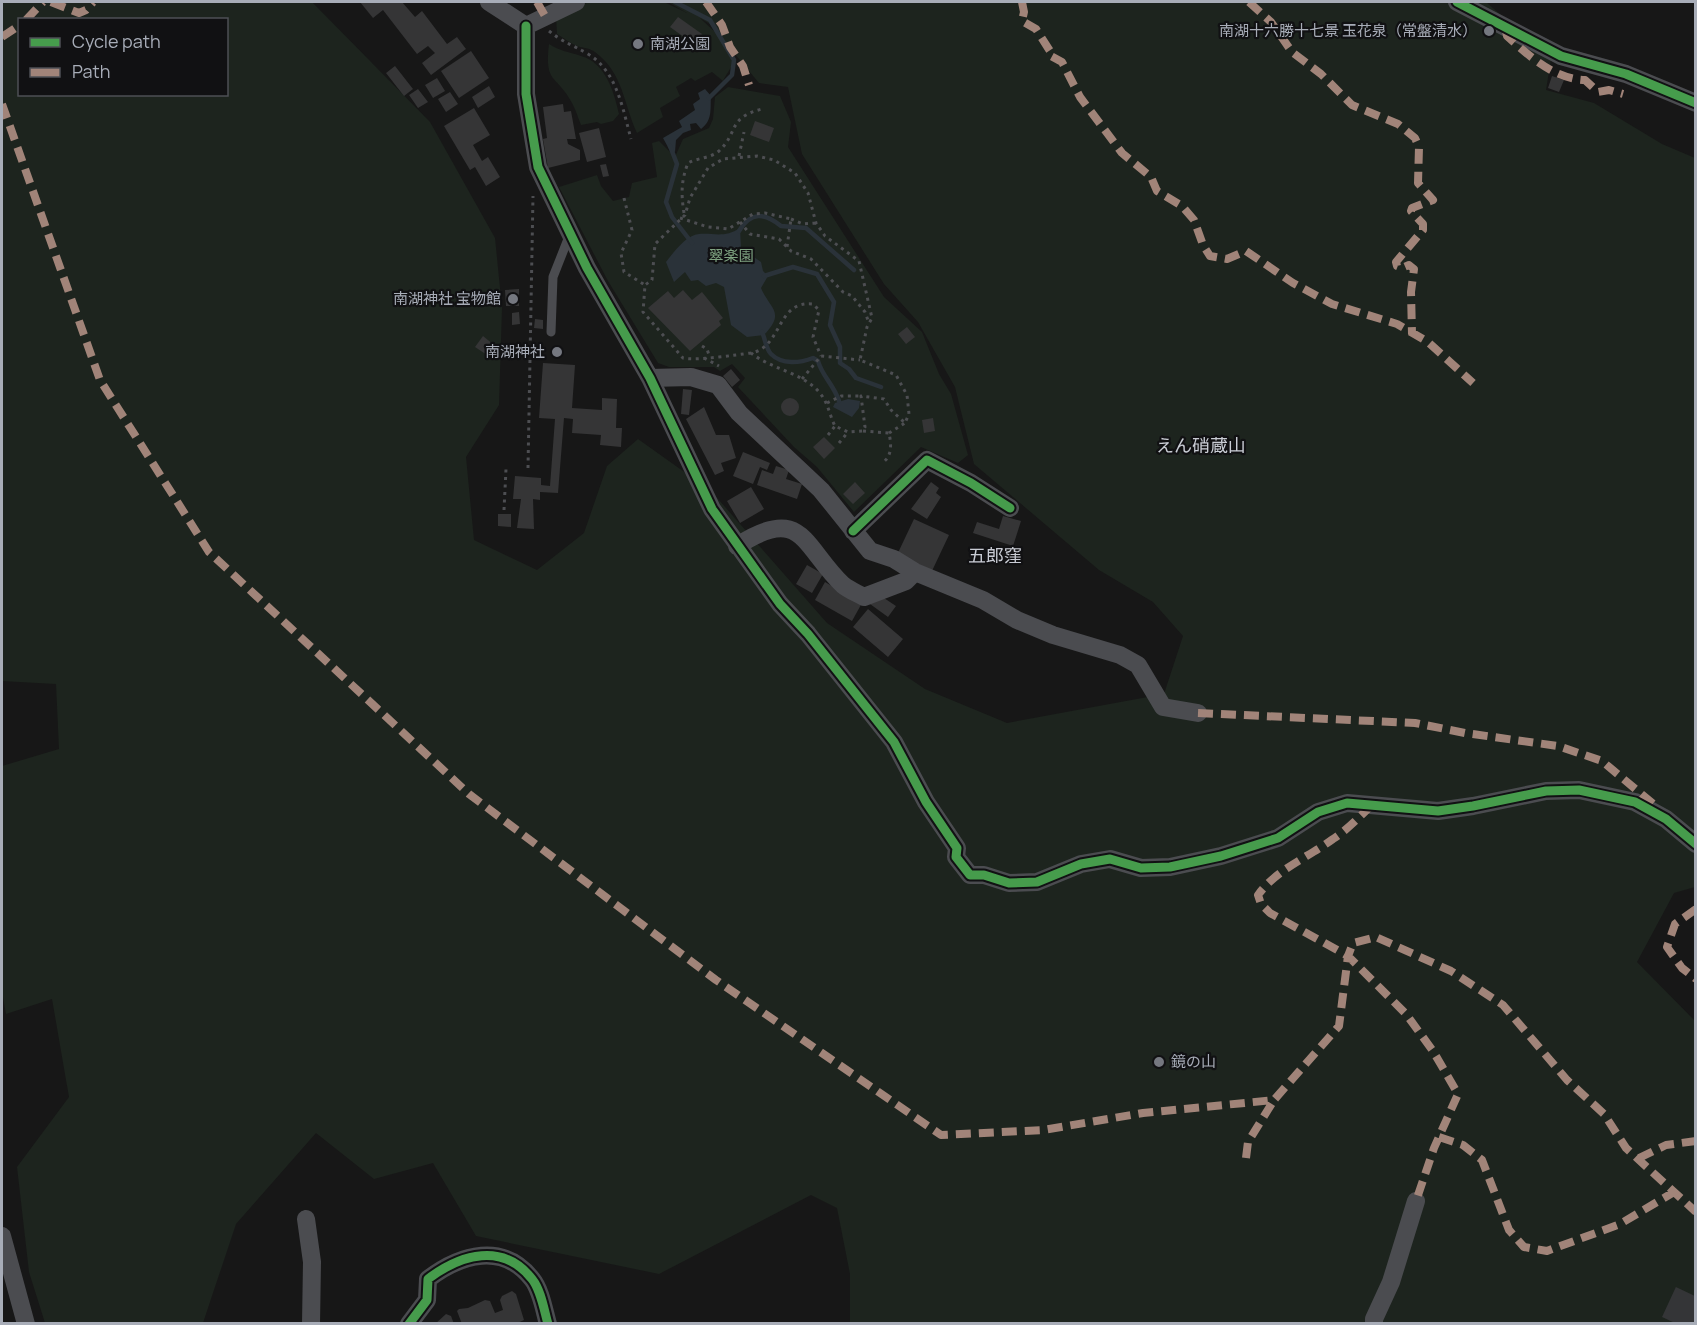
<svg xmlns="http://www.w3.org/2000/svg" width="1697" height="1325" viewBox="0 0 1697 1325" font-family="Manrope,'Noto Sans JP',sans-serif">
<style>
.green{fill:#1d241e;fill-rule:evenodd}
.water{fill:#2a3239}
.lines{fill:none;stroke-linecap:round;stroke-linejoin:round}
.stream{stroke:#2a3239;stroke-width:4.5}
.building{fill:#353536}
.highway-tunnel{stroke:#343537;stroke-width:33;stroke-dasharray:33 16;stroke-linecap:butt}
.path{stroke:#4d4e52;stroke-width:3;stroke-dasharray:3 4.5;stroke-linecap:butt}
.lane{stroke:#4b4c50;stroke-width:9}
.street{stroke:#4b4c50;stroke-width:18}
.quiet{stroke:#a18479;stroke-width:8;stroke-dasharray:15 8;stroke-linecap:butt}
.cycleway-casing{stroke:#111113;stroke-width:13}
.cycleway{stroke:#469c4c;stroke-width:9}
.poi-dot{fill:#757880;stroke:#111113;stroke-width:2}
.labels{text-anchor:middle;stroke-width:4.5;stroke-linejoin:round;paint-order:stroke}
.poi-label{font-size:15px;fill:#a8adb8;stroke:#111113;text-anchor:end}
.park-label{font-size:15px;fill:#7fa381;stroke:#111113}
.quarter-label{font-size:18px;fill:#c9ccd4;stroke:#111113}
</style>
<rect width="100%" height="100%" fill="#171717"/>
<path class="green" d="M2 2H312L430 122 495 238 502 308 499 405 466 457 474 540 537 570 584 533 607 466 638 439 711 491 827 623 925 689 1007 723 1164 694 1183 636 1153 602 1099 570 974 464 955 387 918 322 884 284 802 154 788 87 759 83 710 24 700 18C709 27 735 47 732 64 731 69 725 76 723 81L712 72 695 81 691 78 676 87 680 96 660 108 663 117 637 133C623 103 624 74 595 52 590 48 583 48 577 46 570 43 564 38 557 34L556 16 589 2H664L687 13 668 2H1486L1551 59 1546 90 1594 103 1662 144 1695 158V887L1674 893 1637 962 1695 1021V1323H850V1274L837 1208 811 1195 659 1274 476 1236 433 1163 374 1179 316 1133 236 1224 203 1323H45L29 1272 17 1167 69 1097 52 999 6 1014 2 992V766L59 749 56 684 2 681ZM20 20H226V94H20Z
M549 44C559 51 570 52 581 56 606 63 614 92 619 114L613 121 601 124 597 122 581 125C578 118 576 110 572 103 557 74 544 85 549 44Z
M728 87 780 96 791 122 788 147 884 297 922 332 939 374 951 394 968 455 958 463 921 447 854 512 817 467 794 447 738 387 745 378 732 364 720 371 714 367H669L658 363 608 281 559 187 597 175 601 186 613 201 629 197 632 183 657 177 652 143 659 141 675 157 683 139 709 128 713 119 715 97Z"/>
<path class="water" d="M705 89 711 96C710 109 713 120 701 129L696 123 690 124 691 130 683 133 676 140 675 152 669 149 663 138 682 127 679 121 695 110 693 104 700 99 698 93Z
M740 228 741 248 761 262 763 271 768 276 761 288C770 309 786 312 764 335L747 337 731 325 724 287 716 283 706 286 698 280 691 281 685 272 674 282 666 262C673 253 686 235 699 234 715 233 725 238 740 228Z
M848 399 860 401 859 408 852 417 833 407 835 403Z"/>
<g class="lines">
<path class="stream" d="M675 2 710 20 734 60 732 75 709 98
M670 146 677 164 666 202 672 217 692 243
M739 231C751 211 765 213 781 226L806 228 854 270
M764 276 793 267 817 274 834 302 830 325 840 347V363L849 369 856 378 881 387
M762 332C765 338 766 349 771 354 782 365 800 363 813 358L818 361C822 376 834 385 839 401"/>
</g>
<path class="building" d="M360 2H402L415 17 422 11 447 44 457 37 466 49 431 75 422 63 435 53 428 46 417 54 383 10 373 18Z
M678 17 702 34 695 45 670 27Z
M471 51 489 78 459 98 441 71Z
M395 66 413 89 404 96 386 73Z
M1552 76 1564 80 1559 92 1548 88Z
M437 78 445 91 433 98 425 85Z
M489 86 495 97 478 108 472 97Z
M418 89 428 102 418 108 409 95Z
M450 92 458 104 446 112 438 99Z
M563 104 564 112 571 111 576 139H567L568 144 580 150V160L548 168 543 139 547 138 543 107Z
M474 108 490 135 473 145 482 161 488 157 500 177 486 186 475 167 470 170 444 126Z
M755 121 774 128 769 142 750 135Z
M599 128 606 157 587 162 579 133Z
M606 164 609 176 603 177 600 165Z
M519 289V306H506L505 290Z
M683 290 692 300 702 292 723 318 719 321 721 325 690 351 648 308 668 291 674 298Z
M519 312 520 324 512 325V313Z
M535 319 543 320V329L534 328Z
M907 327 915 337 906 344 898 334Z
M483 336 494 345 487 355 475 347Z
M543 363 575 365 572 408 602 410V398L617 399 616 428H622L621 447 600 445 601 435 572 433 573 419 564 418 558 493 540 492V500L533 499 534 529 517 528 521 499H513L515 476 541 478V485L550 486 555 419 539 418Z
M731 369 740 380 732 387 723 376Z
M683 389 692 390 689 415 681 414Z
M781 407a9 9 0 1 1 18 0a9 9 0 1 1-18 0Z
M704 407 716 435H729L736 458 721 463 724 471 715 475 686 419Z
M933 418 935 431 924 433 922 420Z
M824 437 835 448 824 459 813 447Z
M743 452 770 463 767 470 760 467 753 484 733 476Z
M776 466 789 470 786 479 802 484 797 499 757 485 762 470 773 474Z
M855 482 865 493 853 504 843 494Z
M931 482 939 488 936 493 941 497 927 519 911 509Z
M751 487 764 509 740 523 727 501Z
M498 514H511V527L498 526Z
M1003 516 1021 521 1013 546 973 533 977 522 999 529Z
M914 519 949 535 931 573 896 557Z
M807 565 823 574 812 593 796 584Z
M825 582 862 603 852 621 815 600Z
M878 594 896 606 888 617 870 604Z
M868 609 903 639 888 657 853 627Z
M512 1291 516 1294 524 1320 515 1324H462L457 1311 459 1309 468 1308 485 1300 490 1301 495 1313 503 1310 500 1300 502 1296Z
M446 1314 451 1316 454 1324H435Z"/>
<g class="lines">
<path class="highway-tunnel" d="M1677 1324 1696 1283"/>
<path class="path" d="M549 31C564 43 573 45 588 54 617 71 623 110 631 139
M739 156 744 132
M624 198 632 230 621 253 624 272 645 285
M684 213C681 194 681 181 688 163 697 158 711 158 719 151 739 132 727 118 762 109
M680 218 708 227 728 229 753 214 765 213 791 219 787 247
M791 219 803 224 816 223
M740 222 750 234 779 239 791 251 811 259 843 292 852 296 865 312 869 323
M702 346 707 349 709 355
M751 353C735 355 696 361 683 358L643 312 645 285 652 280 655 244 685 215 690 198 708 168 723 159 757 156 774 160 795 173 808 193 816 223 825 236 859 261 872 318 867 327 860 360 896 375 907 395 909 414 905 423 891 410 884 399 861 396 865 427 863 431 848 432 835 426C829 414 828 402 819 392 803 373 771 369 751 353 783 347 776 300 813 304L819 310 813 337 821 356
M704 358 719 366
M802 379 821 356 860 360
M827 403 841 396H861
M863 431 889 433C891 443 893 456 882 463
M889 433 905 423
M828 435 835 426
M839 443 848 432
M528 468 533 196
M504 510 506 469"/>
<path class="lane" d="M551 332 553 277 570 234"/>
<path class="street" d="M489 2 526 26 576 2
M1457 2 1561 56 1626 74 1696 103
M526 26V94L538 167 587 268 650 378 712 509 780 604 808 634 894 742 926 802 957 848 956 857 970 875H984L1009 883 1037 882 1081 864 1110 859 1141 868 1170 867 1221 856 1278 838 1318 812 1347 803 1438 811 1473 806 1546 791 1579 790 1635 802 1666 819 1696 844
M650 378 691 377 718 385 739 413 821 490 870 551 894 559 915 572 983 600 1017 620 1053 635 1120 655 1138 665 1163 707 1198 713
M853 531 927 460 971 483 1010 508
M737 546C803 503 803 547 843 585 849 590 857 593 864 597L906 581 915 572
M306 1219 312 1262 311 1324
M2 1236 26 1324
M409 1324 427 1300 428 1279C461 1254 503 1242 532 1279 541 1290 544 1310 548 1324
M1374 1324V1319L1391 1282 1416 1201"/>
<path class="quiet" d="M51 2 79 13 86 10 93 2
M537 2 545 16
M706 2 722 25 730 47 743 66 749 85
M1022 2 1024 12 1022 21 1036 29 1050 51 1049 55 1062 62 1080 97 1122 153 1151 177 1157 191 1182 206 1194 220 1203 245 1210 256 1227 259 1246 251 1293 283 1332 304 1397 324 1428 342 1473 383
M1249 2 1271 22 1292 52 1321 74 1352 105 1398 124 1415 138 1419 147 1418 183 1433 200 1412 208 1411 211 1423 224V230L1396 262 1397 266 1402 268 1409 265 1414 269 1411 292 1412 334
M26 20 43 2
M1506 31 1507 36C1529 56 1554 79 1585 80L1598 92 1609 90 1623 94
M2 37 20 25
M2 104 100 380 209 552 469 794 716 980 941 1135 1043 1130 1143 1113 1274 1100 1339 1026 1348 956 1353 943 1376 937 1451 971 1503 1005 1567 1080 1604 1114 1626 1148 1696 1212
M1198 713 1415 723 1465 733 1558 746 1602 761 1657 807
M1372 805C1359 817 1347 830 1333 839 1307 858 1277 869 1258 895L1261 904 1270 913 1348 956 1406 1014 1433 1051 1458 1094 1434 1148 1416 1201
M1696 909 1675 924 1667 947 1682 968 1696 979
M1439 1137 1463 1145 1482 1160 1509 1230 1524 1247 1547 1251 1620 1224 1674 1192
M1246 1158 1248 1142 1274 1100
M1639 1158 1666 1145 1696 1141"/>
<defs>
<path id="cycleway" d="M1457 2 1561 56 1626 74 1696 103
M526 26V94L538 167 587 268 650 378 712 509 780 604 808 634 894 742 926 802 957 848 956 857 970 875H984L1009 883 1037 882 1081 864 1110 859 1141 868 1170 867 1221 856 1278 838 1318 812 1347 803 1438 811 1473 806 1546 791 1579 790 1635 802 1666 819 1696 844
M853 531 927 460 971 483 1010 508
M409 1324 427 1300 428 1279C461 1254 503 1242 532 1279 541 1290 544 1310 548 1324"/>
</defs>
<use href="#cycleway" class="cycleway-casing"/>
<use href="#cycleway" class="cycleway"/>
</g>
<g class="poi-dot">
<circle cx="1489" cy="31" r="6"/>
<circle cx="638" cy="44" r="6"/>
<circle cx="513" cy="299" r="6"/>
<circle cx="557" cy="352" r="6"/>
<circle cx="1159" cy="1062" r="6"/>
</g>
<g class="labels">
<g class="poi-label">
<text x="1477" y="36">南湖十六勝十七景 玉花泉（常盤清水）</text>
<text x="650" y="49" text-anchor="start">南湖公園</text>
<text x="501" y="304">南湖神社 宝物館</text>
<text x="545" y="357">南湖神社</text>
<text x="1171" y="1067" text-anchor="start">鏡の山</text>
</g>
<g class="park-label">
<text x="731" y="261">翠楽園</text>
</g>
<g class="quarter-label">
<text x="1201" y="452">えん硝蔵山</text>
<text x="995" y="562">五郎窪</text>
</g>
</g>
<rect width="1697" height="1325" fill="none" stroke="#a8adb8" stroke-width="6"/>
<rect x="18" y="18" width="210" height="78" fill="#111113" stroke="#4d4f55" stroke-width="1.5"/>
<rect x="30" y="38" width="30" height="9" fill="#469c4c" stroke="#4d4f55" stroke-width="1.5"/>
<text x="72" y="48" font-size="18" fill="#a8adb8">Cycle path</text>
<rect x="30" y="68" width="30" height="9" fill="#a18479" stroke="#4d4f55" stroke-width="1.5"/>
<text x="72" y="78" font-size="18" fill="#a8adb8">Path</text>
</svg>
